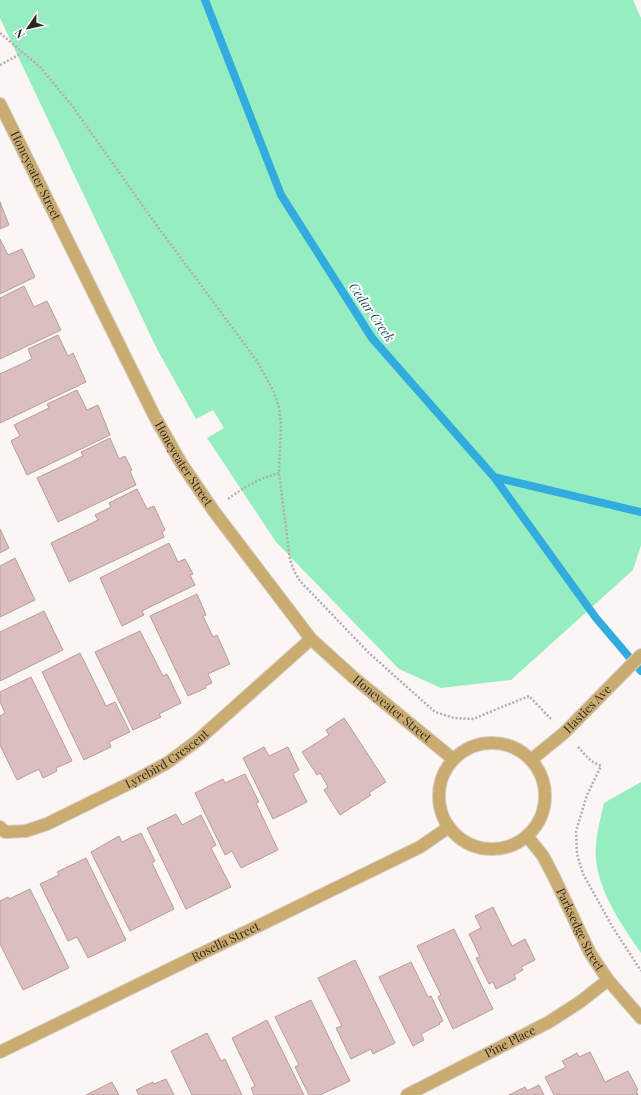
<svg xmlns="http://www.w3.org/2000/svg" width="641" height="1095" viewBox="0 0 641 1095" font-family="'Playfair Display',serif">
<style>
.green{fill:#96edc2}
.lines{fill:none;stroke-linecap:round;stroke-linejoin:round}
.stream{stroke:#32acdf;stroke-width:8}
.building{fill:#dabfbe;stroke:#b79d9b}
.street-casing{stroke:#d6d0ce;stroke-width:14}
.path{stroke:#b4adab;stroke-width:2.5;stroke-dasharray:2 2;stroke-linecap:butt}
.street{stroke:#caac71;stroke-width:12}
.labels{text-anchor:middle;stroke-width:4;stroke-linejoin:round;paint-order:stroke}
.street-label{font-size:12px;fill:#2f2522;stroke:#fff}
.water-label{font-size:13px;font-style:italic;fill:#204f66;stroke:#fff}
</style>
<rect width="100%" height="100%" fill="#fbf6f4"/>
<path class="green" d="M0 0H633L641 18V545L633 570 511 680 441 688 399 669 276 542 207 438 224 428 213 410 196 419 157 349 22 65 0 18Z
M641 782V953C621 924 592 883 596 845 597 831 601 816 604 803Z"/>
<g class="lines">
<path class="stream" d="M205 0 281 195 372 338 494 477 641 512
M494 477 596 618 641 671"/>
</g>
<path class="building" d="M0 202 9 225 0 229Z
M0 239 8 255 22 249 35 277 0 294Z
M24 286 34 307 47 301 61 330 0 359V298Z
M58 335 68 356 73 353 86 382 0 423V374L32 359 28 349Z
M77 390 87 410 98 405 110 435 27 475 11 441 20 436 14 425 49 408 47 404Z
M110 438 119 459 125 456 132 470 130 471 136 485 58 522 37 478 83 456 81 452Z
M137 489 147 509 154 506 165 530 162 532 164 537 69 582 51 543 98 520 95 515 111 507 109 503Z
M0 529 9 548 0 553Z
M169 543 178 562 185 559 193 574 190 575 195 585 142 611 144 615 122 626 100 578Z
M15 558 35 600 0 617V566Z
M197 594 206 615 203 616 213 637 217 635 230 664 208 674 212 683 205 686 206 688 188 696 150 616Z
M44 611 63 650 0 681V632Z
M140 631 163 676 167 674 181 703 159 714 161 717 133 730 95 652Z
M80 653 106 706 115 702 130 732 109 742 111 747 84 760 42 672Z
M31 677 72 761 56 768 57 771 43 778 39 769 17 780 0 745V716L5 713 0 702V692Z
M344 718 386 782 369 793 371 795 340 815 324 790 328 787 320 773 317 775 302 752 329 735 326 730Z
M264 747 269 756 288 747 299 770 293 774 307 802 273 819 243 758Z
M245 774 259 802 256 803 278 850 241 868 232 851 225 855 195 793 223 779 225 783Z
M176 814 182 825 201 815 216 845 211 848 231 887 186 909 147 828Z
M141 833 155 861 152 863 174 909 130 931 91 852 119 836 122 842Z
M86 858 126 940 88 958 77 937 68 941 40 884 59 875 57 872Z
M30 889 69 968 23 990 0 944V901L8 897 9 899Z
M493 907 512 946 525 939 535 960 521 967 523 970 514 975 516 979 496 989 493 982 489 984 476 958 480 957 469 934 481 928 475 916Z
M454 929 493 1009 453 1029 438 997 441 995 417 946Z
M355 960 395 1043 373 1054 371 1049 351 1059 336 1028 342 1026 318 978Z
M411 962 428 997 431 996 443 1021 439 1023 440 1024 421 1034 424 1040 413 1046 379 977Z
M311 1000 350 1081 320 1095H309L295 1067 299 1065 275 1017Z
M267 1020 304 1095H254L251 1088 255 1086 232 1038Z
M207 1033 221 1061 225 1059 242 1095H192L171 1051Z
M590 1052 605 1082 628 1071 638 1090 636 1091 638 1095H554L545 1077 566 1067 562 1061 577 1053 579 1057Z
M166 1079 174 1095H139L136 1090 153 1082 154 1084Z
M112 1082 119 1095H86Z
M539 1085 544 1095H509L525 1087 527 1091Z"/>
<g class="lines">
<defs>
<g id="street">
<path id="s1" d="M0 104 155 417 181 463 213 510 311 639 353 677 453 759"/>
<circle cx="492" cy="796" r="53"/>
<path id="s2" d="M531 760 564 733 641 655"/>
<path id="s3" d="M0 827 5 832 26 831 47 824 132 782 167 763 198 740 311 639"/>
<path id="s4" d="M527 836 543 856 554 877 590 953 608 980 641 1018"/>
<path id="s5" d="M0 1052 420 847 449 827"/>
<path id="s6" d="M407 1095 549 1022 580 1002 608 980"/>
</g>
</defs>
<use href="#street" class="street-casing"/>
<path class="path" d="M0 33 41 68 73 107 152 219 257 361 273 390 279 407 281 424 279 473 290 559 294 571 300 581 369 653 435 712 454 718 473 719 529 696 551 719
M0 65 22 53
M228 499C244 487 260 478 279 473
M578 747 591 761 601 766 587 795 576 831 577 854 583 874 612 926 641 971"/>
<use href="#street" class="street"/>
</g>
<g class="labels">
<g class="street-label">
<text dy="4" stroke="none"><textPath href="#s1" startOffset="80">Honeyeater Street</textPath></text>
<text dy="4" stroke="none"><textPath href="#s1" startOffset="404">Honeyeater Street</textPath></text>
<text dy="4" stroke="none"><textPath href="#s1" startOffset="728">Honeyeater Street</textPath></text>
<text dy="4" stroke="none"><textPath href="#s2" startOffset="76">Hasties Ave</textPath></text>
<text dy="4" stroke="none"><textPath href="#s3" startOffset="187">Lyrebird Crescent</textPath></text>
<text dy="4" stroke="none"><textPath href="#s4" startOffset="108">Parksedge Street</textPath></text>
<text dy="4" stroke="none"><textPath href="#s5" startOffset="251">Rosella Street</textPath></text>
<text dy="4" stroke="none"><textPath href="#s6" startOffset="116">Pine Place</textPath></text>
</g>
<g class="water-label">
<text transform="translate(372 312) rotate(55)" y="5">Cedar Creek</text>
</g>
</g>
<g transform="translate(28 28) rotate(236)" stroke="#ffffff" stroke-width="3" paint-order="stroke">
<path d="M0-3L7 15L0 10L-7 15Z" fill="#2f2522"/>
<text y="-6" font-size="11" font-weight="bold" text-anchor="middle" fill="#2f2522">N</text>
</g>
</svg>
